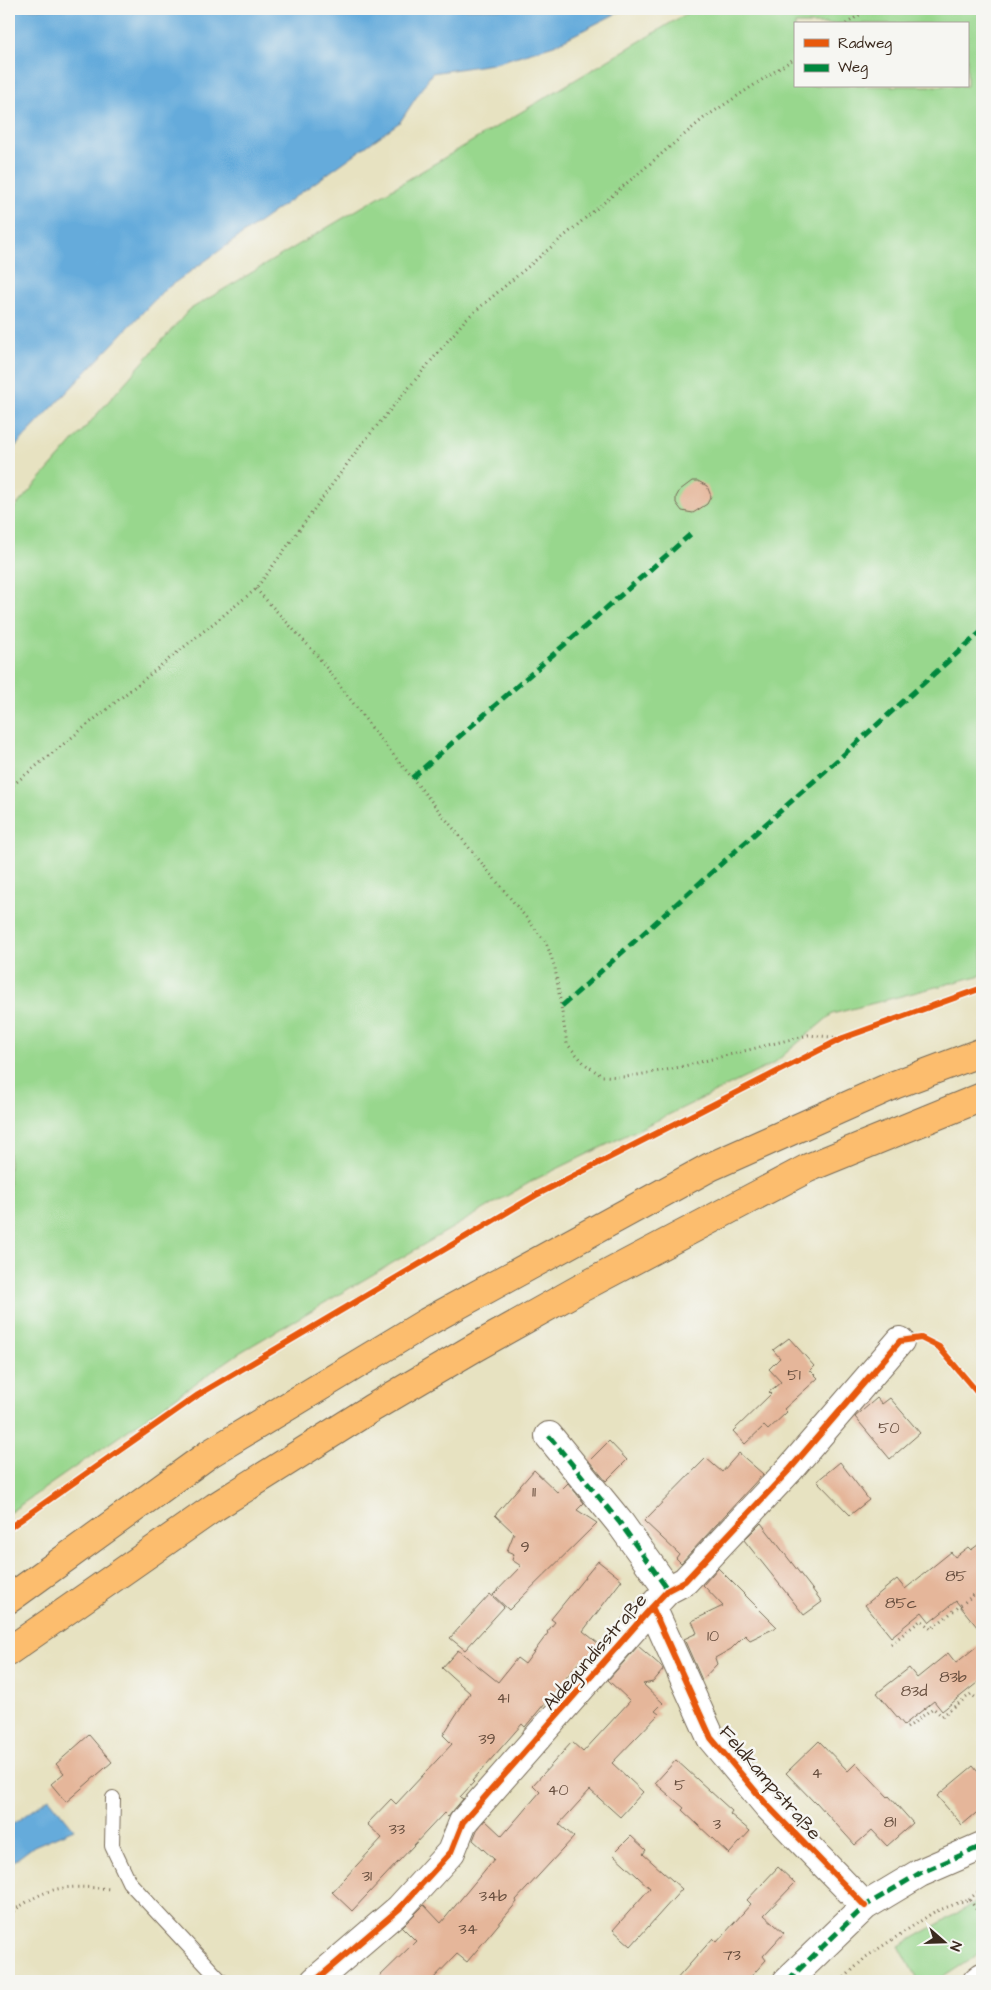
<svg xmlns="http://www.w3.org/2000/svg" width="991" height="1990" viewBox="0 0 991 1990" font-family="'Architects Daughter',sans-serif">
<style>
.green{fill:#98d78d;stroke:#6a8056;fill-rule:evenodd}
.water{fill:#65abdb;stroke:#506a7c}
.building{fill:#e5b69a}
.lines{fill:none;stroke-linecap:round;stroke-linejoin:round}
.service-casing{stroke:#776a57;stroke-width:16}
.minor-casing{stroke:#776a57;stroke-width:30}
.motorway-casing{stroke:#776a57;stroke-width:30}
.path{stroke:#776a57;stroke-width:3;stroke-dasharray:1 4;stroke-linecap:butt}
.service{stroke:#fff;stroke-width:14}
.minor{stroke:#fff;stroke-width:28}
.motorway{stroke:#fcbd6e;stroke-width:28}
.quiet{stroke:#00873e;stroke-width:5;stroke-dasharray:10 5;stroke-linecap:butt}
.cycleway-casing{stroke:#f6f6f2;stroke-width:9}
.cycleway{stroke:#e8590c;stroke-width:6}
.labels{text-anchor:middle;stroke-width:5;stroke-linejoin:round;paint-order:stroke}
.number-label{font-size:16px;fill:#664d3d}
.street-label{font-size:19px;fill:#3b2a1e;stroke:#f6f6f2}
</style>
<rect width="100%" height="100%" fill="#f6f6f2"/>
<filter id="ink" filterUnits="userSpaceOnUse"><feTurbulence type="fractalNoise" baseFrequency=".02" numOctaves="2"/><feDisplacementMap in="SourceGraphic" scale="10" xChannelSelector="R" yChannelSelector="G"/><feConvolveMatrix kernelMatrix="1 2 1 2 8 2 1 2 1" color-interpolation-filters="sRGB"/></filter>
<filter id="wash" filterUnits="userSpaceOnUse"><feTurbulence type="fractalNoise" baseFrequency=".0096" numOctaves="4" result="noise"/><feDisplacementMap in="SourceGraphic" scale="20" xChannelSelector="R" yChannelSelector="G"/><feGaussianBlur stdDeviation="1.12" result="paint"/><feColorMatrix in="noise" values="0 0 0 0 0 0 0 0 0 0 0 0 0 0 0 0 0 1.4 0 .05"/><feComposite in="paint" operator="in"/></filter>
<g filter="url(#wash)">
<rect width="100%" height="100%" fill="#e7e2c1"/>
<path class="green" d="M694 9H982V975L832 1014 773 1064 534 1180 239 1353 9 1513V514L189 310ZM795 24H967V86H795Z
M982 1899V1952L937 1981H918L899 1946Z"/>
<path class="water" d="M9 9H625L554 45 492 64 432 73 400 122 163 291 9 453Z
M49 1798 74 1829 34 1846 9 1865V1827Z"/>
<g id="blocks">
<path class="building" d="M692 481H698L707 486 711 496 707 504 693 513 682 511 676 503V497L680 490Z
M789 1338 814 1366 810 1370 818 1378 784 1409 787 1412 768 1430 764 1426 745 1444 733 1431 771 1394 769 1392 781 1382 769 1369 780 1358 773 1350Z
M877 1398 882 1404 890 1398 920 1433 890 1459 855 1417Z
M609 1441 627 1460 606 1481 589 1461Z
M739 1453 763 1474 681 1563 676 1558 679 1554 644 1521 706 1458 722 1472Z
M840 1462 869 1500 850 1515 817 1481Z
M534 1470 558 1493 568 1483 584 1503 577 1510 597 1523 509 1610 493 1595 521 1566 512 1560 514 1554 507 1551 514 1533 495 1515Z
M761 1523 822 1602 804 1615 744 1540Z
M982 1542V1633L956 1601 930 1622 922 1612 891 1637 865 1605 897 1579 905 1589 951 1552 955 1557 968 1547 971 1550Z
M598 1561 622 1580 583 1631 599 1644 586 1659 584 1657 581 1660 525 1727 522 1724 472 1781 474 1782 460 1797 463 1799 448 1817 444 1813 352 1911 332 1892 382 1838 367 1824 391 1799 396 1804 452 1744 443 1735 470 1693 442 1668 458 1650 498 1682 517 1658 525 1664 548 1633 547 1632 555 1622 551 1619Z
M718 1568 777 1627 750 1640 745 1635 731 1649 715 1658 717 1664 702 1680 684 1639 697 1633 692 1621 723 1606 703 1585Z
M490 1594 504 1607 465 1650 450 1638Z
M982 1642V1679L942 1711 934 1701 904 1725 877 1693 909 1668 917 1678 948 1653 956 1663Z
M638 1646 661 1666 663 1670 653 1682 643 1684 663 1703 655 1711 659 1714 612 1763 643 1792 620 1817 590 1790 559 1824 574 1837 516 1900 517 1902 467 1962 457 1954 431 1981H375L416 1941 402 1927 424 1905 441 1923 494 1859 473 1840 477 1830 485 1820 502 1836 540 1792 533 1785 572 1742 583 1752 630 1701 608 1680Z
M89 1735 112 1762 66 1802 51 1784 64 1773 56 1764Z
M819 1741 848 1771 856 1763 888 1797 889 1796 913 1823 887 1846 872 1830 855 1845 816 1802 815 1803 786 1773Z
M676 1760 732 1811 730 1814 750 1831 729 1854 682 1810 684 1808 655 1783Z
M973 1766 982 1777V1808L962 1825 937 1796Z
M631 1836 646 1850 643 1854 682 1889 631 1946 613 1930 650 1888 613 1854Z
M778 1867 795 1883 764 1915 784 1933 763 1956 766 1960 747 1981H675L713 1938 717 1942 751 1904 747 1900Z"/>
</g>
</g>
<g filter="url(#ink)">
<use href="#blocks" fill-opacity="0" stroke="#776a57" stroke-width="1"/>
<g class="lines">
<defs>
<path id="service" d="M113 1798 112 1846 129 1882 221 1981"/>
<path id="minor" d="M549 1436 620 1523 668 1590
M652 1607 711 1738 767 1805 865 1906
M315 1981 399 1909 451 1852 463 1822 652 1607 668 1590 685 1581 790 1469 900 1341
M787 1981 865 1906 920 1873 982 1846
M977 1981 982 1977"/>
<path id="motorway" d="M9 1599 209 1454 427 1322 710 1167 894 1085 982 1052
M9 1651 215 1507 372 1408 474 1348 583 1287 808 1168 982 1097"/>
</defs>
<use href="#service" class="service-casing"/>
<use href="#minor" class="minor-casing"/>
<use href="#motorway" class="motorway-casing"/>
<path class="path" d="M846 24 868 9
M256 589 316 654 378 736 546 942 555 968 567 1044 585 1064 602 1076 626 1077 672 1069 808 1035 843 1038
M9 788 256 589 361 445 466 319 704 118 795 58
M891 1644 921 1620 931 1629 976 1593 982 1599
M907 1728 933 1708 942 1716 971 1694 982 1703
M969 1899 982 1889
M9 1914C49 1885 63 1885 111 1889
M841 1981 866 1957 934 1912 969 1899 982 1917"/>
<use href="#service" class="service"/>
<use href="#minor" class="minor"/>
<use href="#motorway" class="motorway"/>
<path class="quiet" d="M412 778 692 533
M562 1006 982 631
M549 1436 620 1523 668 1590 670 1589
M787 1981 865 1906 920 1873 982 1846"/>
<defs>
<path id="cycleway" d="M9 1528 198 1395 538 1194 843 1038 982 988
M652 1607 711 1738 767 1805 865 1906
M315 1981 399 1909 451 1852 463 1822 652 1607 668 1590 685 1581 790 1469 900 1341 921 1338 939 1347 982 1398"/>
</defs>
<use href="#cycleway" class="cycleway-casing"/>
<use href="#cycleway" class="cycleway"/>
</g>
</g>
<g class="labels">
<g class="number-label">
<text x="794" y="1380">51</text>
<text x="889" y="1433">50</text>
<text x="534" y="1497">11</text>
<text x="525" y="1552">9</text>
<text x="956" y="1581">85</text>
<text x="901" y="1608">85c</text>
<text x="713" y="1641">10</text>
<text x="953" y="1682">83b</text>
<text x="914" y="1696">83d</text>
<text x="503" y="1703">41</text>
<text x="487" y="1744">39</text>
<text x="817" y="1778">4</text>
<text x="680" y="1790">5</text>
<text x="558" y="1795">40</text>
<text x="890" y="1827">81</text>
<text x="717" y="1829">3</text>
<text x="397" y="1834">33</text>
<text x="367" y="1881">31</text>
<text x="493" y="1901">34b</text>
<text x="468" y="1934">34</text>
<text x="732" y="1960">73</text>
</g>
<g class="street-label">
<text transform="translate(594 1651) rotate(-49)" y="7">Aldegundisstraße</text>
<text transform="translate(771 1782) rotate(49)" y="7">Feldkampstraße</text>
</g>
</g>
<rect width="991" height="1990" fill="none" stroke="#f6f6f2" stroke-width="30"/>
<rect x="794" y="22" width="175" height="65" fill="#f6f6f2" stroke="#aba49d"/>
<rect x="804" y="39" width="25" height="8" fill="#e8590c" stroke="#aba49d"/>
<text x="838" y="48" font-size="15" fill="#3b2a1e">Radweg</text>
<rect x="804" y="64" width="25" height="8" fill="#00873e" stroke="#aba49d"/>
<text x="838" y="72" font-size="15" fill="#3b2a1e">Weg</text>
<g transform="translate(944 1942) rotate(110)" stroke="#f6f6f2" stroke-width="4" paint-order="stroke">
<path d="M0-4L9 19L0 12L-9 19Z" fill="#3b2a1e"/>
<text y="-8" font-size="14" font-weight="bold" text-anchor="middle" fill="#3b2a1e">N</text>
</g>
</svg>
